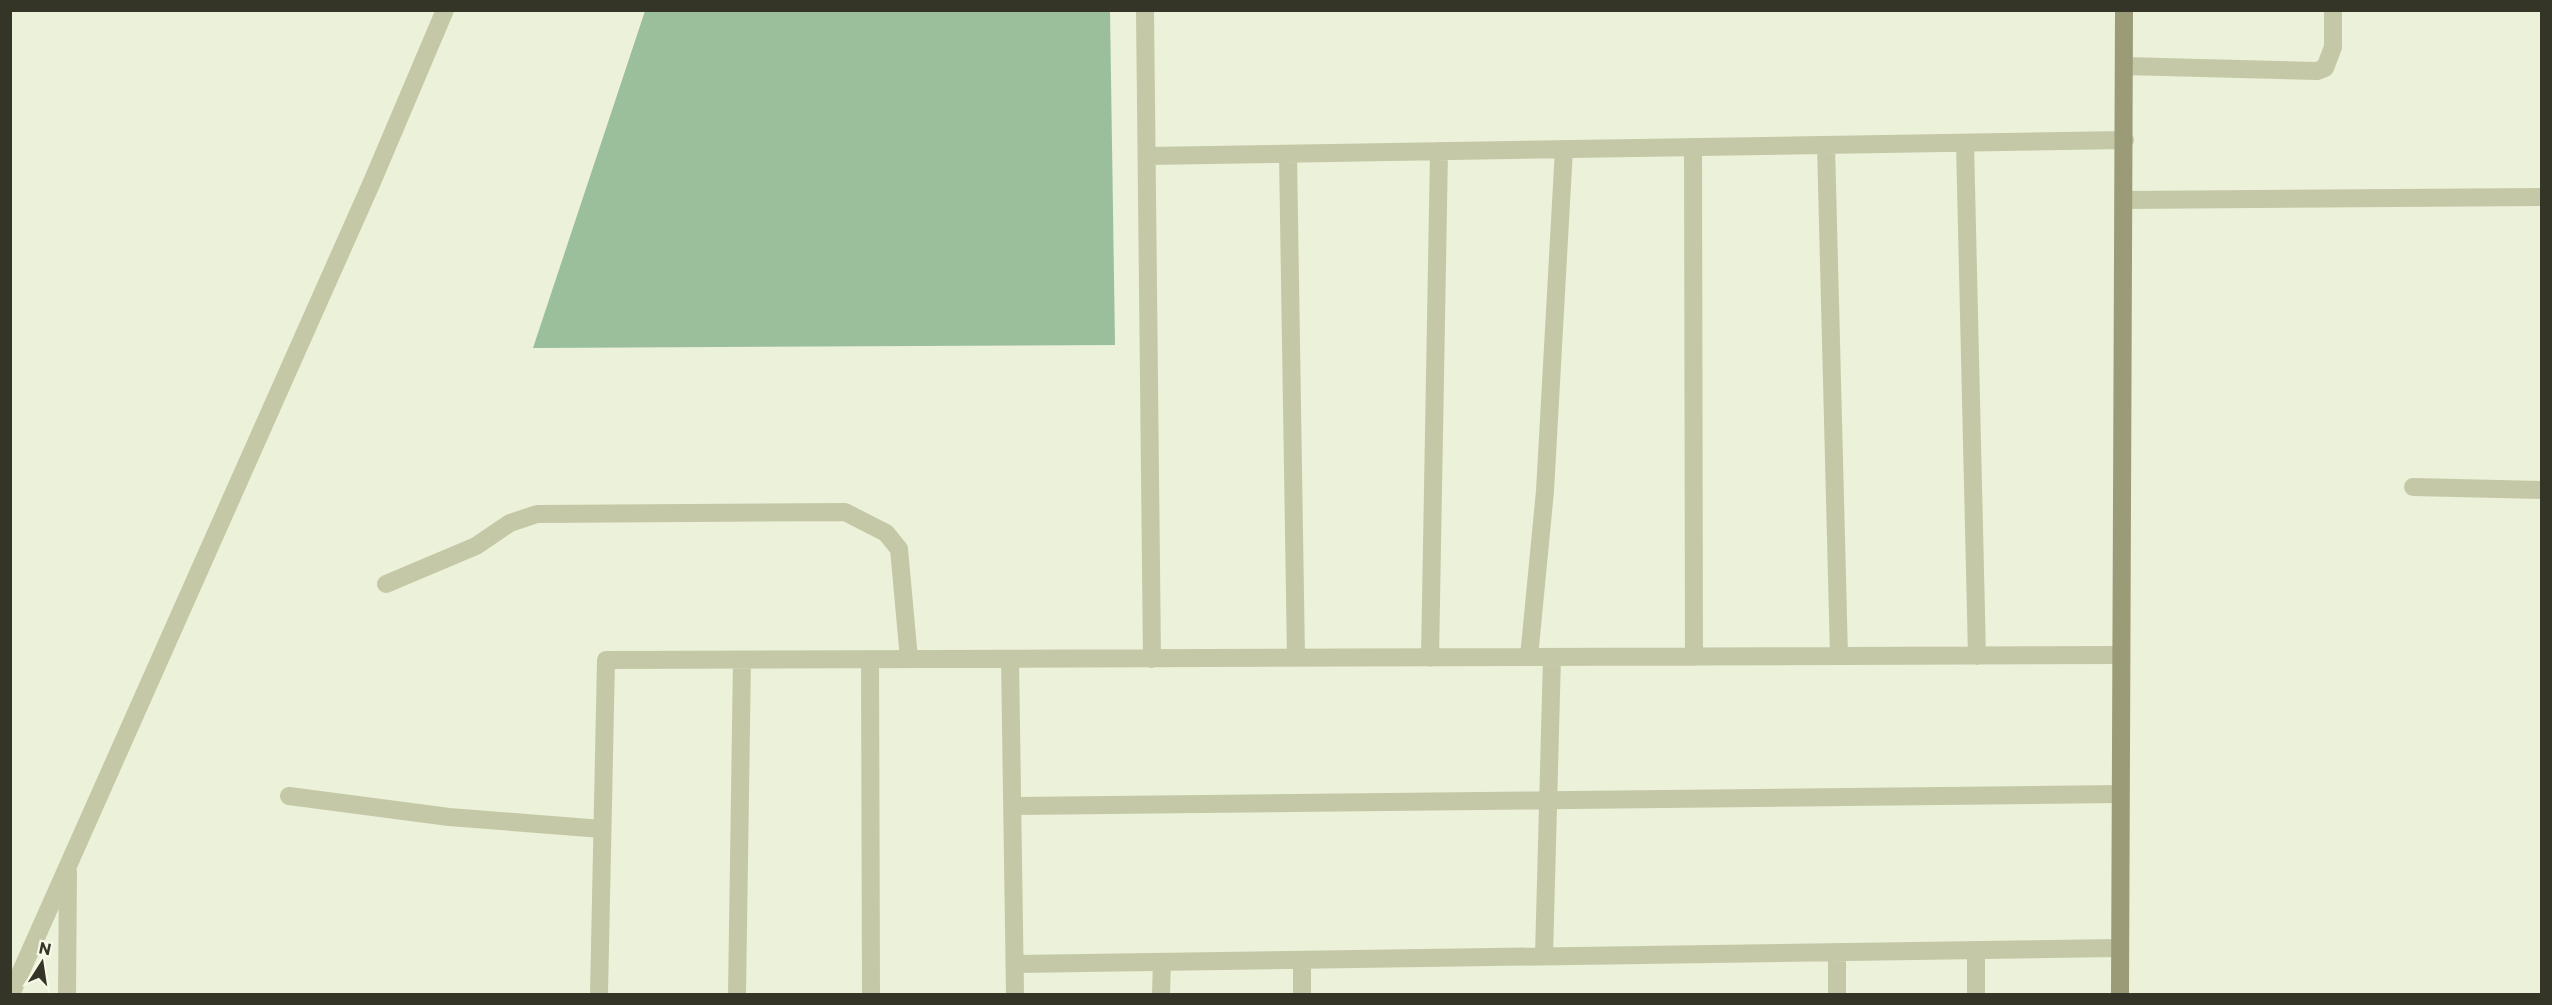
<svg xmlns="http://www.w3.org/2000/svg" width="2552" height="1005" viewBox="0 0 2552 1005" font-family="Commissioner,sans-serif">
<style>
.green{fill:#9abf9a}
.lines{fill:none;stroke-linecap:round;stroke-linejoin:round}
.street{stroke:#c5c8a6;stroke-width:18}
.secondary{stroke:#9b9c77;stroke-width:18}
</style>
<rect width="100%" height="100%" fill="#ecf1d9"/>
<path class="green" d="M645 11H1110L1115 345 533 348Z"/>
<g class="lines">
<path class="street" d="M1145 10 1152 659
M2124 66 2317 71 2325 68 2333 47V10
M1965 143 1977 656
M1826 145 1839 656
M1693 147 1694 657
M1288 154 1296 658
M1147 156 2125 140
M2124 200 2542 197
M2413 487 2542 490
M386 584 476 546 510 523 537 514 845 512 886 533 899 549 909 659
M1529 657 1545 491 1564 149
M1430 658 1439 151
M870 659 871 994
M1010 659 1015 994
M289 796 449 817 602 829
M1013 806 2120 794
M1976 950V994
M1544 956 1552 657
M1016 964 2119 948
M11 994 372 182 445 10
M67 994 68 872
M599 994 606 660 2121 655
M737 994 742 660
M1161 994 1162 962
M1302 994V960
M1837 994V952"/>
<path class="secondary" d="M2120 994 2124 10"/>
</g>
<rect width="2552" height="1005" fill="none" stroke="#343427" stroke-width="24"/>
<g transform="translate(42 963) rotate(12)" stroke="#f5f9e5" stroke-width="4.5" paint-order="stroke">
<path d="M0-4.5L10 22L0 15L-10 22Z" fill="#343427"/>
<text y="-9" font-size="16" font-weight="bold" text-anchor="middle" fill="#343427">N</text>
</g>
</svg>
